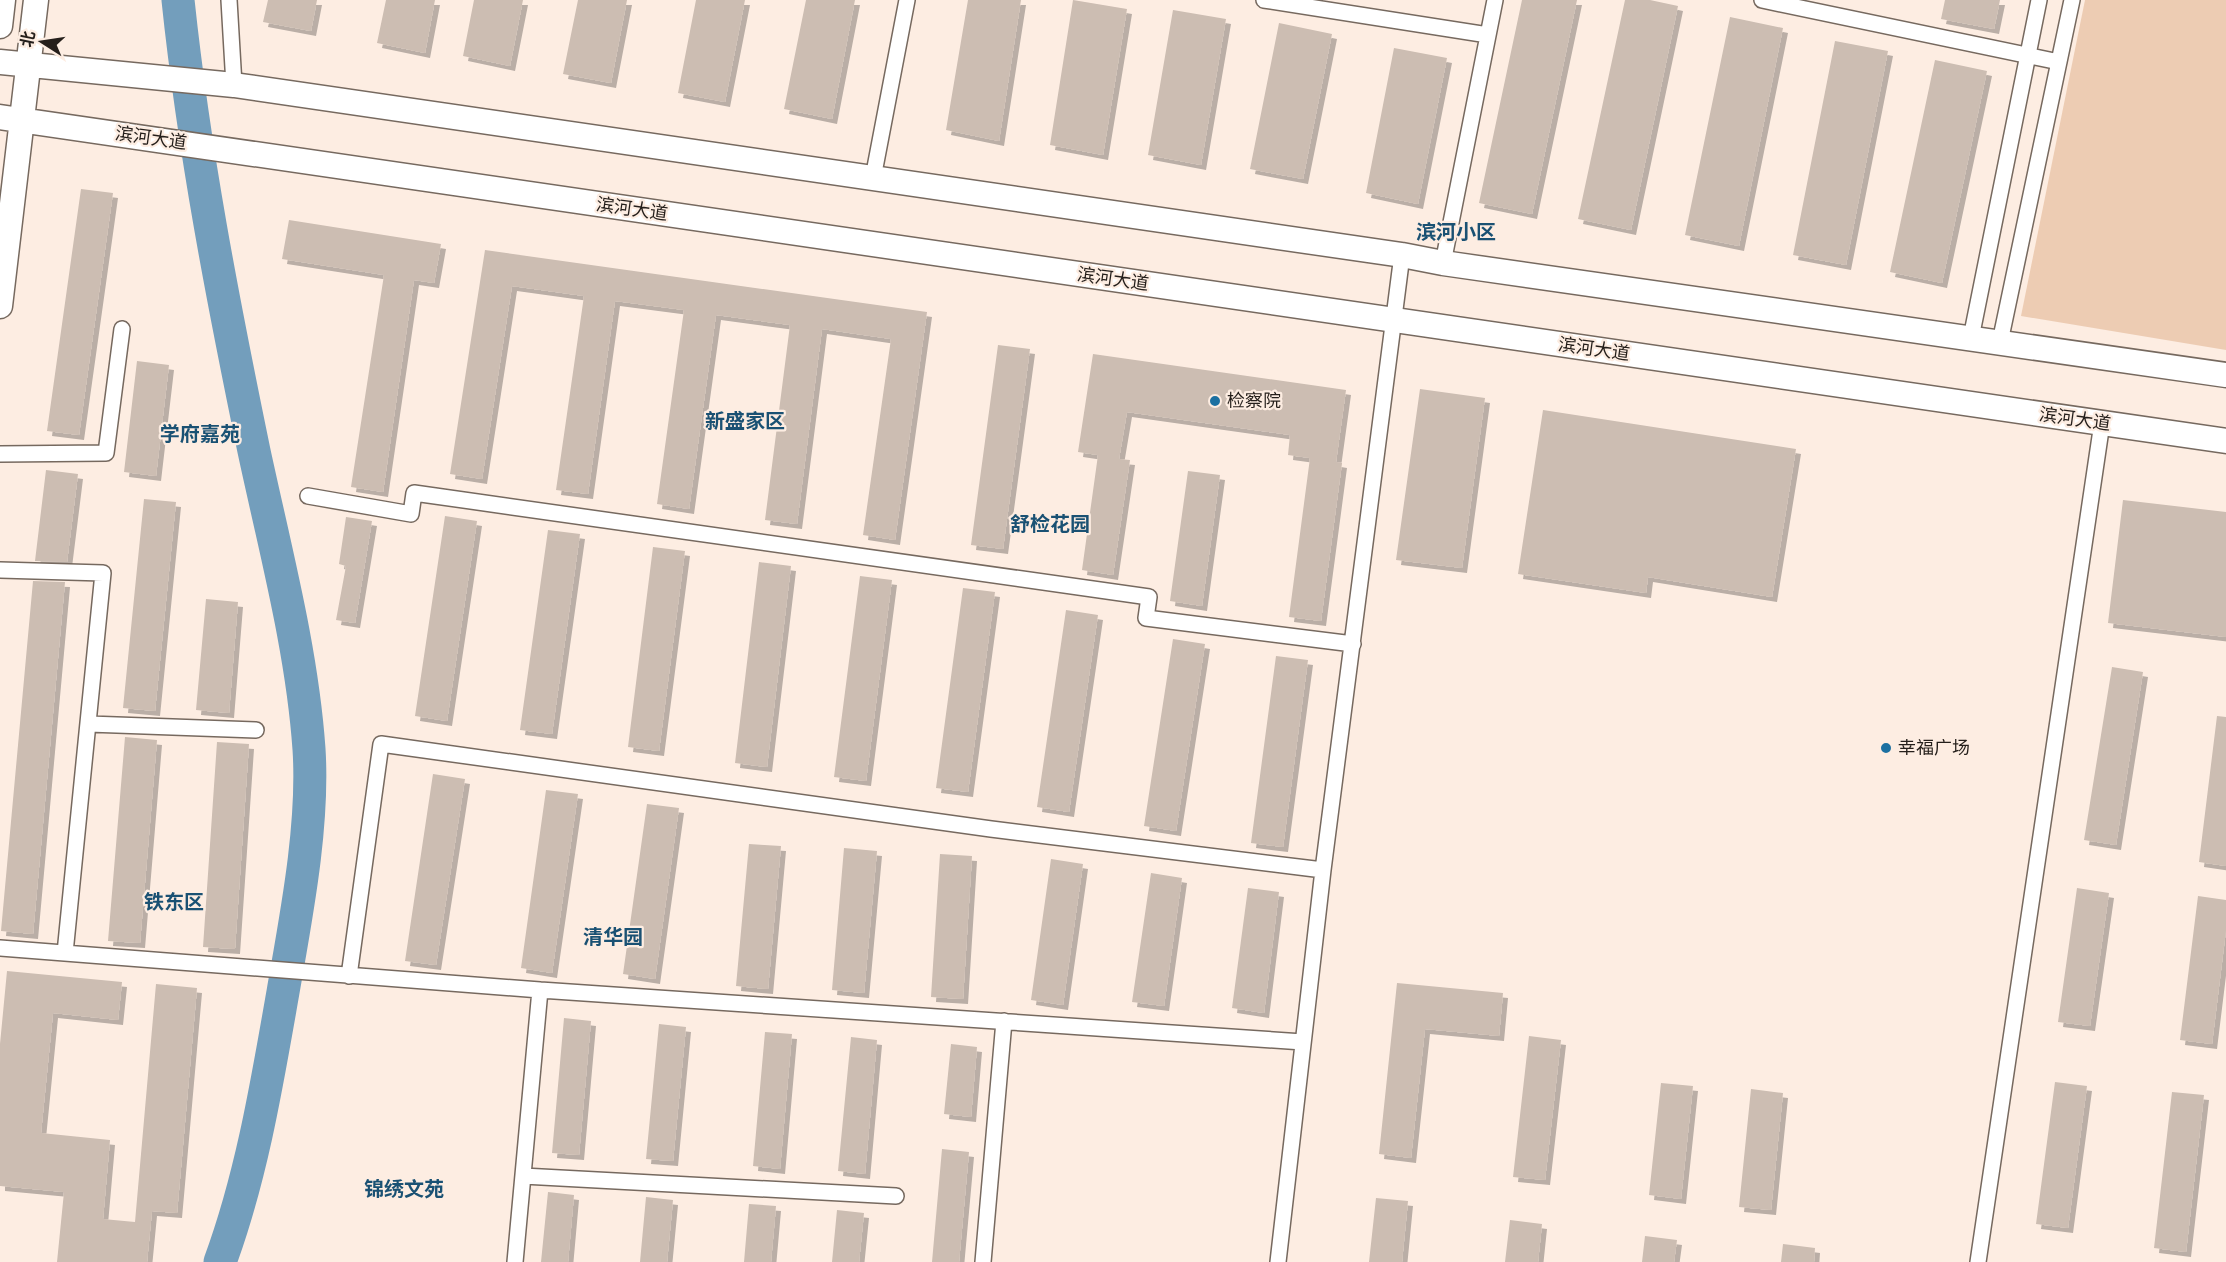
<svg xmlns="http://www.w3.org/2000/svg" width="2226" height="1262" viewBox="0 0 2226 1262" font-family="'Varela Round','Noto Sans SC',sans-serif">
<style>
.green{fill:#edccb3}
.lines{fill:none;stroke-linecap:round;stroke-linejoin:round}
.river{stroke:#739ebc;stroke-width:33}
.building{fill:#ccbdb2;filter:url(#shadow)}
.minor-casing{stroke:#76695f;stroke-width:18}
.primary-casing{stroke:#76695f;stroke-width:27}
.minor{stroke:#fff;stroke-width:15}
.primary{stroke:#fff;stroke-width:24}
.poi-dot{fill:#1c70a1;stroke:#fdede2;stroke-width:2}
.labels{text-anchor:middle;stroke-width:4.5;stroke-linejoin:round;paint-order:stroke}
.street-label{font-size:18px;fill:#251f1b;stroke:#fdede2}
.poi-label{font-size:18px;fill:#251f1b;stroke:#fdede2;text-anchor:start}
.neighbourhood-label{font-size:20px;font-weight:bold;fill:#1a5173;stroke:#fdede2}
</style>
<defs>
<filter id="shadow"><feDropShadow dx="5" dy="5" stdDeviation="0" flood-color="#0004"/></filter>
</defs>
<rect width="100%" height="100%" fill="#fdede2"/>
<path class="green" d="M2085 0H2226V350L2021 316Z"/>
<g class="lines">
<path class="river" d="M178 0C194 152 223 301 254 451 275 549 302 649 309 749 314 826 296 917 283 992 267 1083 252 1175 220 1262"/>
</g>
<path class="building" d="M268 0H317L311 31 263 22Z
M386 0H435L425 53 377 43Z
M474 0H523L510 66 463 56Z
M578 0H627L611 83 563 74Z
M696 0H745L725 102 678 93Z
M806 0H855L832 119 784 109Z
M968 0H1021L999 141 946 130Z
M1073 0 1127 9 1103 155 1050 145Z
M1522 0H1577L1532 214 1479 203Z
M1625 0H1650L1678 6 1631 230 1578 219Z
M1945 0H2000L1994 29 1941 19Z
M1173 10 1226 19 1201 165 1148 155Z
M1730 17 1783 28 1739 246 1685 235Z
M1279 23 1332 34 1303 179 1250 169Z
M1835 41 1888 51 1846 265 1793 255Z
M1394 48 1447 58 1418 204 1366 193Z
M1935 60 1987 71 1942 283 1890 272Z
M81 189 113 193 79 435 47 431Z
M289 220 441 244 434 283 414 280 383 492 351 487 384 275 282 259Z
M485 250 927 312 895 540 863 535 891 339 822 329 797 524 765 520 790 325 716 315 689 509 657 504 684 310 615 301 588 494 556 490 584 296 512 286 482 479 450 474Z
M998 345 1030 349 1003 549 971 545Z
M1093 354 1346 390 1336 462 1342 463 1321 621 1289 617 1310 458 1288 455 1290 435 1127 412 1119 459 1130 460 1113 575 1082 570 1098 455 1078 452Z
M137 361 169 365 156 476 124 472Z
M1420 389 1485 398 1462 568 1396 560Z
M1543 410 1796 449 1772 597 1648 577 1646 593 1518 574Z
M46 470 78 474 67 562 35 561Z
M1188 471 1220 475 1202 606 1170 601Z
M144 499 176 502 155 711 123 708Z
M2123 500 2226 512V637L2108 623Z
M445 516 477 521 447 721 415 716Z
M346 517 372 521 355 623 336 620 346 566 339 564Z
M548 530 580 534 552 734 520 730Z
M653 547 685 551 659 751 628 747Z
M759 562 791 566 767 767 735 763Z
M860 576 892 580 866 781 834 777Z
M33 581 65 582 33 934 1 931Z
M963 588 995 592 968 792 936 788Z
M206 599 238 602 229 713 196 710Z
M1066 610 1098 615 1069 812 1037 807Z
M1173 639 1205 644 1176 831 1144 826Z
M1276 656 1308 660 1283 847 1251 843Z
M2112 667 2143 672 2116 845 2084 840Z
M2217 716 2226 717V866L2199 862Z
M125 737 157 740 140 943 108 941Z
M217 742 249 744 235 949 203 947Z
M433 774 465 779 436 965 405 961Z
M546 790 578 794 552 973 521 968Z
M647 804 679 808 655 979 623 974Z
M749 844 781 846 768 989 736 986Z
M844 848 877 851 864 993 832 990Z
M940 854 972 856 963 999 931 997Z
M1051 859 1083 864 1063 1005 1031 1000Z
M1151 873 1182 878 1164 1006 1132 1002Z
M1248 888 1279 892 1264 1013 1232 1008Z
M2077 888 2109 893 2090 1026 2058 1022Z
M2198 896 2226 900V930L2212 1044 2180 1040Z
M7 971 122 982 118 1020 53 1013 41 1133 110 1140 103 1219 135 1222 156 984 197 988 177 1213 152 1211 147 1262H57L64 1192 0 1186V1044Z
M1397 983 1503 993 1499 1036 1425 1029 1411 1158 1379 1154Z
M564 1018 591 1021 579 1155 552 1153Z
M659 1024 686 1027 673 1161 646 1159Z
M765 1032 792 1034 780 1169 753 1166Z
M1529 1036 1561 1040 1545 1180 1513 1177Z
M851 1037 877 1040 865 1174 838 1171Z
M951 1044 977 1047 971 1117 944 1114Z
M2055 1082 2087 1086 2068 1228 2036 1224Z
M1661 1083 1693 1086 1681 1199 1649 1195Z
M1751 1089 1783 1093 1771 1210 1739 1207Z
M2172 1092 2204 1095 2186 1252 2154 1248Z
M942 1149 969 1152 959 1262H932Z
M548 1192 574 1195 568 1262H541Z
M646 1197 673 1200 667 1262H640Z
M1376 1198 1408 1201 1402 1262H1369Z
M749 1204 776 1206 771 1262H744Z
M837 1210 864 1213 859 1262H832Z
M1510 1220 1542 1224 1538 1262H1505Z
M1645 1236 1677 1240 1674 1262H1642Z
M1783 1244 1815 1248 1814 1262H1781Z"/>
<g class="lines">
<defs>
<path id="minor" d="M229 0 234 85
M1264 0 1488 35
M1762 0 2059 62
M873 178 907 0
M1443 263 1495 0
M1971 338 2039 0
M2000 342 2072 0
M0 454 106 453 122 329
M308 496 411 514 414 493 1149 597 1146 618 1353 644
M0 570 103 573 65 953
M89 724 256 730
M0 948 540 990 1303 1042
M349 976 381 744 991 829 1323 870
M523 1176 896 1196
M515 1262 540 990
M983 1262 1004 1021
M1278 1262 1323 870 1402 255
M1978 1262 2102 423"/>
<path id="primary" d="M0 26 3 0
M0 62 234 85 1402 255 1443 263 2226 375
M0 117 2226 441
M0 306 36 0"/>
</defs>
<use href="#minor" class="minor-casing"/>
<use href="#primary" class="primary-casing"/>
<use href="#minor" class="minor"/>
<use href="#primary" class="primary"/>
</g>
<g class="poi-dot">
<circle cx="1215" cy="401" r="6"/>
<circle cx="1886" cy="748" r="6"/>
</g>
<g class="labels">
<g class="street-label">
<text transform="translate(151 138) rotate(8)" y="6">滨河大道</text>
<text transform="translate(632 209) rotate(8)" y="6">滨河大道</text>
<text transform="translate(1113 279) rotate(8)" y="6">滨河大道</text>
<text transform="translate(1594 349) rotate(8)" y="6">滨河大道</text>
<text transform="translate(2075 419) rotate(8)" y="6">滨河大道</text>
</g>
<g class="poi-label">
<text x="1227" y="407">检察院</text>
<text x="1898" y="754">幸福广场</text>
</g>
<g class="neighbourhood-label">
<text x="1456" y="239">滨河小区</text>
<text x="745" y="428">新盛家区</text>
<text x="200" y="441">学府嘉苑</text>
<text x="1050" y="531">舒检花园</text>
<text x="174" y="909">铁东区</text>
<text x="613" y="944">清华园</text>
<text x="404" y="1196">锦绣文苑</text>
</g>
</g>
<g transform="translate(42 42) rotate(282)" stroke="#fdede2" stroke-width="4.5" paint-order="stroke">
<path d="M0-4.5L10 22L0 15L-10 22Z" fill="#251f1b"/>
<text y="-9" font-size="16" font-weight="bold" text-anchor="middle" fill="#251f1b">北</text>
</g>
</svg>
